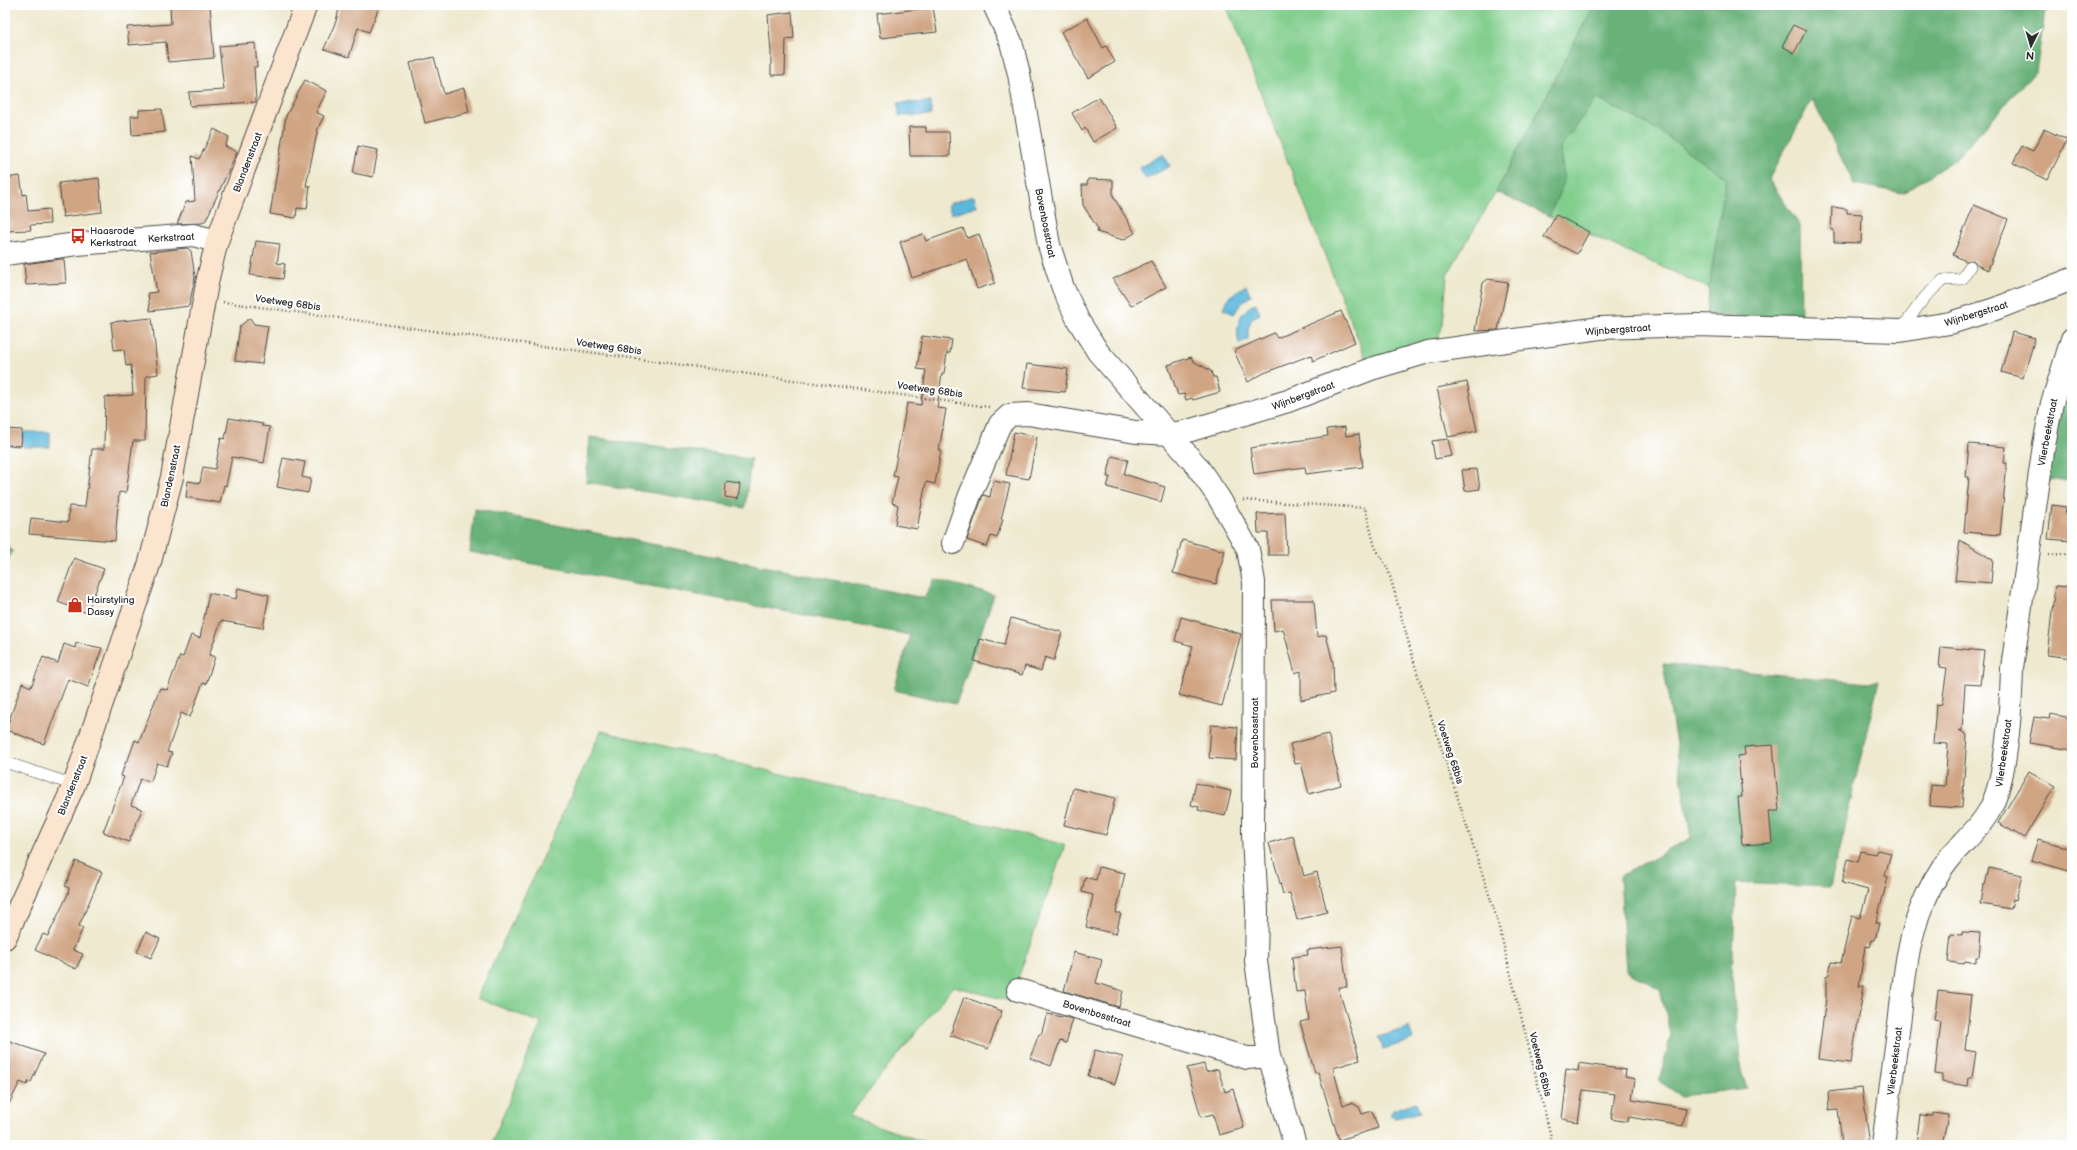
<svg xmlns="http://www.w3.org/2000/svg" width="2077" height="1150" viewBox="0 0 2077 1150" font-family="'Balsamiq Sans',sans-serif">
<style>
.green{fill:#81ce8d;stroke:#567c5c}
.forest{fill:#68b178;stroke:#4a6e52}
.water{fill:#5db8db;stroke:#447283}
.building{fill:#d0a584}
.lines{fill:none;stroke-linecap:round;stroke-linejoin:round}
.lane-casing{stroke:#484844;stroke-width:12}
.street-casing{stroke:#484844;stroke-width:24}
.secondary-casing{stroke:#484844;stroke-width:24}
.path{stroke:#484844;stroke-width:2.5;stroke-dasharray:1 3;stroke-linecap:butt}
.lane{stroke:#fff;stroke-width:11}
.street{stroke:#fff;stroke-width:22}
.secondary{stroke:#fce5cf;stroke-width:22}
.labels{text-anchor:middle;stroke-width:4;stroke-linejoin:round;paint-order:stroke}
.street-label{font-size:10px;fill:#2b2b2b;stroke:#fff}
.poi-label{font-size:10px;fill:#2b2b2b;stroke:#fff;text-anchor:start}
</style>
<rect width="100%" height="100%" fill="#fff"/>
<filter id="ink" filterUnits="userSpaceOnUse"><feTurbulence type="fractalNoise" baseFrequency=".025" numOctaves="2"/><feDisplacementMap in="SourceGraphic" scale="8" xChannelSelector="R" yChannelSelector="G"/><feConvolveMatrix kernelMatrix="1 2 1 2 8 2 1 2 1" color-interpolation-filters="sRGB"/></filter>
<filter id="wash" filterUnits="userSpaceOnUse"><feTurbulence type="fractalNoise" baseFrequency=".012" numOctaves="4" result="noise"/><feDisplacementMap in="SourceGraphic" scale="16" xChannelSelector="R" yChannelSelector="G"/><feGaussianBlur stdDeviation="0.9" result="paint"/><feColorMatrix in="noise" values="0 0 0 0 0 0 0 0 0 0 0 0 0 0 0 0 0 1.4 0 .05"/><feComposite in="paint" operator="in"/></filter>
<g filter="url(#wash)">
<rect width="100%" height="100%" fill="#eee9cf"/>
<path class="green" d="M1226 5H1594L1496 192 1447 275 1443 324 1437 342 1367 362Z
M1596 98 1653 127 1726 178 1709 288 1549 216 1564 182 1560 148Z
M601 731 849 790 1065 845 1010 1001 953 986 849 1116 933 1145H491L541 1023 477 998Z"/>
<path class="forest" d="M1594 5H2045L2046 6 2036 71 1954 160 1903 193 1854 184 1812 99 1769 179 1800 226 1801 322 1707 315 1709 288 1726 178 1653 127 1596 98 1560 148 1564 182 1549 216 1496 192Z
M2072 391V479L2045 481 2063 392Z
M590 437 751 459 745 508 586 482Z
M475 509 924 598 935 579 994 595 956 704 894 690 910 635 470 552Z
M5 544 13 551 5 563Z
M1663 664 1869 683 1879 680 1830 887 1736 883 1732 977 1741 1071 1747 1088 1681 1096 1659 1081 1671 1035 1660 989 1626 971 1620 876 1691 838Z"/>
<path class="water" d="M931 102V115L899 116 898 103Z
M1163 154 1170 166 1146 179 1139 168Z
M974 196 977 206 951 214 948 204Z
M1246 285 1251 296 1242 302 1234 314 1223 309 1229 297Z
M1256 303 1260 314 1252 318 1248 329V339L1239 344C1235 326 1239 311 1256 303Z
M23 432H50V447H23Z
M1409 1027 1413 1040 1383 1049 1379 1037Z
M1416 1102 1420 1112 1396 1118 1390 1116 1393 1110Z"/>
<g id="blocks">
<path class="building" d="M194 5H210L214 58 168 62 166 42 129 45 127 27 171 24 170 7Z
M340 5H380L369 32 358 28 349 57 324 49 336 21Z
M933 7 937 32 880 38 877 14Z
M792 12 794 38 786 39 785 75H771V52L768 15Z
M1087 18 1103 48 1106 46 1115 62 1088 78 1061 32Z
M1793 25 1806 31 1794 53 1782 46Z
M255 43 257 67H254L256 102 190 106 189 92 224 90 219 46Z
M434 57 444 94 464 88 469 112 425 123 410 63Z
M305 80 327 91 316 112 324 116 318 128 306 186H310L307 209 297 208 296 218 270 214 286 116Z
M1099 97 1117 128 1093 142 1085 128 1082 131 1072 113Z
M162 109 165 132 132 135 131 116H139V110Z
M909 127H926V132H949L950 156H910Z
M214 129 229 137 225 146 237 152 206 220 202 223 177 224 186 202 195 201 192 156 199 159Z
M2044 129 2067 140 2047 180 2013 163 2022 146 2033 151Z
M358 146 378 150 373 177 353 173Z
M20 176 23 195 26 194 28 211 49 209 50 224 30 225 31 230 5 231V178Z
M99 178 102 212 63 217 59 183Z
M1088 179 1113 180V196L1135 233 1123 240 1097 232 1098 229 1083 205 1082 185H1087Z
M1974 205 2008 219 1988 270 1977 265 1973 260 1966 261 1953 255Z
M1832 207 1847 209V213L1862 214 1861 243 1834 242V230H1831Z
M1556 215 1589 232 1577 254 1544 237Z
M963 228 967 238 979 234 995 283 977 289 967 259 912 278 900 242 923 234 926 241Z
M256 241 280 244 277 263 285 264 283 279 250 275Z
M187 248 191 251 195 277 189 306 150 311 148 293 157 292 150 252Z
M60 259H64L66 283 26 285 24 264Z
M1151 261 1166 287 1131 306 1113 279Z
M1488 279 1508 282 1498 330 1475 331 1483 283Z
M1341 311 1355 342 1313 361 1311 355 1264 373 1248 382 1234 351 1274 333 1277 338Z
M152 318 158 374 146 376 145 441H133L126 493 119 492 115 541 29 534 31 518 68 522 69 506 85 507 92 449H104L105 397 133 395 131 365 126 366 124 349 114 350 111 322Z
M250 318 254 324 268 326 262 364 235 361 240 326Z
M2012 332 2035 338 2023 378 2001 372Z
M922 336 952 340 950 353H947L944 373H942L937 408 946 409 939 450H941L935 484 926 482 917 529 895 525 898 505 892 503 898 477 893 476 907 403 921 405 926 370 917 369Z
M1191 357 1193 361 1211 371 1213 377H1216L1220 392 1193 400 1192 398 1186 400 1184 394 1178 395 1168 365Z
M1027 364 1068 369 1065 392 1023 388Z
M1467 382 1477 431 1448 437 1437 388Z
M229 418 263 424 262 426 270 427 264 463 232 457 226 486 224 485 220 503 186 497 188 481 200 483 203 467 215 469 221 438 225 439Z
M1345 427 1346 436 1359 434 1363 467 1306 474 1305 467 1254 474 1250 448 1328 436 1327 429Z
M5 429 22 430 21 446 5 445Z
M1014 432 1037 437 1029 479 1006 475Z
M1448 439 1452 456 1435 459 1432 441Z
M1969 444 2006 447 2004 463H2007L2000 535 1964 532 1969 477H1966Z
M1112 456 1128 460 1124 474 1165 487 1161 502 1107 487 1110 477H1107Z
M283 458 305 462 302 477 311 479 308 493 277 487Z
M1477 469 1480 489 1465 491 1462 470Z
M993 481 1010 484 1001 519H1003L997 538 991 536 987 547 967 540 983 495 990 497Z
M726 482 740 484 738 499 725 497Z
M2052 505 2066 507 2065 514 2072 515V541L2048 539Z
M1285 513 1287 555H1268V533H1258L1257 514Z
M1182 540 1225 551 1216 584 1173 573Z
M1960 540 1993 560 1991 583 1955 580Z
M74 558 104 569 87 613 58 602Z
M2055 586 2072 587V658L2047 655Z
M238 588 269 595 263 628 221 621 209 655 215 657 206 684 203 683 190 717 181 713 167 752 172 753 167 766 157 763 151 781 140 779 131 805 142 809 129 842 103 832 124 777 121 776 126 761 128 760 135 740 139 742 160 688 167 690 180 656 183 657 191 635 200 638 209 593 236 599Z
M1272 600H1314L1317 637 1326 635 1333 662 1334 693 1301 700V671L1295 673 1283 629 1274 631Z
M1181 617 1241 634 1222 706 1179 695 1193 646 1175 641Z
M1011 618 1062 632 1054 660 1045 657 1041 671 1025 666 1022 675 974 661 980 639 1004 645Z
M76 643 102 648 88 687 68 679 44 744 6 730 22 683 31 687 43 657 58 663 64 644 75 648Z
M1941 647 1984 651 1980 685 1965 684 1962 731 1959 730 1967 735 1962 808 1930 806 1931 785 1945 786 1948 744 1933 743 1936 705 1942 704 1947 668 1939 667Z
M2050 714 2072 718V750L2029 743 2034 717 2049 719Z
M1211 725 1238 727 1236 760 1209 758Z
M1328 734 1341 785 1309 794 1301 763 1295 764 1290 744Z
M1773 745 1779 811H1769L1772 843 1742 845 1738 797H1742L1738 756 1745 755 1744 747Z
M2029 771 2055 786 2024 838 1998 823Z
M1196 783 1231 791 1225 816 1198 810 1199 807 1191 805Z
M1073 788 1115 798 1106 835 1064 825Z
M1293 836 1304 876 1317 872 1327 912 1297 920 1290 893 1283 894 1269 843Z
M2038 839 2072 849V872L2031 860Z
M1877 850 1891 853 1885 876 1888 877 1876 923H1879L1875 940H1872L1870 947 1865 946 1859 986H1864L1851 1063 1818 1059 1826 998V977L1829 974 1831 962 1841 963 1852 916 1860 918 1868 890 1842 883 1848 859 1858 862 1861 851 1875 854Z
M76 861 102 872 79 926 83 928 73 950 83 954 76 969 35 950 43 934 48 936 68 894 69 888 65 886Z
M1099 867 1125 873 1116 913H1121L1116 934 1086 927 1093 895 1082 892 1085 877 1096 880Z
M1989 868 2022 875 2016 900 2013 899 2011 909 1980 904 1983 885H1985Z
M146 932 160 939 151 958 137 952Z
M1962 932 1981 933 1979 957H1976V963L1965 961 1964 964 1948 962 1951 934 1962 935Z
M1342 946 1347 987H1338L1360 1060 1333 1068 1343 1105 1352 1103 1359 1107 1362 1114 1372 1111 1378 1128 1339 1140 1318 1072 1315 1073 1300 1022 1309 1020 1305 991 1296 992 1292 957 1308 955 1307 950Z
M1074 952 1102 960 1096 983 1123 991 1119 1007 1064 991Z
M1938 991 1971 995 1965 1050 1976 1052 1972 1078H1969L1968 1086 1942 1082V1075L1935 1074 1941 1021 1934 1020Z
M964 997 1002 1011 988 1049 950 1035Z
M1047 1014 1073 1019 1066 1043 1060 1041 1051 1066 1030 1058 1039 1034 1041 1035Z
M5 1039 44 1054 31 1082 29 1081 27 1085 20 1082 5 1112Z
M1095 1050 1123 1057 1115 1084 1088 1076Z
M1579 1063 1626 1070 1625 1077 1635 1079 1632 1099 1686 1108 1683 1126 1629 1117 1628 1122 1611 1119 1615 1094 1583 1090 1578 1122 1562 1119 1566 1087H1564L1566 1069 1578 1071Z
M1204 1064 1206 1072 1218 1069 1225 1092 1233 1089 1244 1128 1219 1135 1213 1114 1201 1117 1187 1068Z
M1862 1088 1869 1138 1863 1145H1851L1850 1142 1842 1144 1838 1109 1829 1110 1828 1092Z
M1933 1113 1948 1115 1942 1145H1916L1920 1115 1933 1116Z"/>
</g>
</g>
<g filter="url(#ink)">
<use href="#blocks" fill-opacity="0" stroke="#484844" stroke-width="1"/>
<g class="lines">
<defs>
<path id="lane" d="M1901 329 1925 297 1943 280 1962 279 1970 266
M5 762 74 785"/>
<path id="street" d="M994 5 1011 42 1019 74 1049 245 1063 288 1078 320 1098 352 1197 466 1219 498 1248 549 1254 582 1253 836 1257 910 1256 961 1269 1056 1295 1145
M5 254 77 244 193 235 217 241
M953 543 970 495 1000 424 1010 415 1028 414 1136 432 1170 434 1188 431 1288 401 1371 369 1428 352 1600 328 1697 325 1900 331 1950 323 1995 309 2072 279
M1018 990 1247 1058 1269 1056
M1883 1145C1889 1102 1894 1059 1900 1016 1904 980 1907 943 1921 909 1928 891 1938 872 1950 857 1963 842 1980 828 1989 811 2007 780 2011 705 2012 668L2044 445 2052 403 2072 339"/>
<path id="secondary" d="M5 938 74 785 150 562 172 477 208 278 217 241 306 5"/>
</defs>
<use href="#lane" class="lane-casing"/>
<use href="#street" class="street-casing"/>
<use href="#secondary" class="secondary-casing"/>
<path class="path" d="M29 5H41
M223 302 989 407
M1243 500 1365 508 1375 547 1388 569 1418 676 1497 919 1553 1145
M2049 555 2072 553"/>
<use href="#lane" class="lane"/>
<use href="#street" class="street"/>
<use href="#secondary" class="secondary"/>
</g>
</g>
<defs>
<symbol id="bus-bare" viewBox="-9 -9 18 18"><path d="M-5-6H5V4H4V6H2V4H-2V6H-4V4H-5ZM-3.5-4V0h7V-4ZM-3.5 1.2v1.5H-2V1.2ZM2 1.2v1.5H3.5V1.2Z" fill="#c8321e" stroke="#fff" stroke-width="2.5" paint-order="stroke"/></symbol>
<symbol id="shop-bare" viewBox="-9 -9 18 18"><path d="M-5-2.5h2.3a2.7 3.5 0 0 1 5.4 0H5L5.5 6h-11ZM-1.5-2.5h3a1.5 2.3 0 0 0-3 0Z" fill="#c8321e" stroke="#fff" stroke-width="2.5" paint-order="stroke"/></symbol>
</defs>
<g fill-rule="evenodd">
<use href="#bus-bare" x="67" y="225" width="22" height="22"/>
<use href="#shop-bare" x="64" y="594" width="22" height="22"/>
</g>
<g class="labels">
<g class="street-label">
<text transform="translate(247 162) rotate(-69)" y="4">Blandenstraat</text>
<text transform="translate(1046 223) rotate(79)" y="4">Bovenbosstraat</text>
<text transform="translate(171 237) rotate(-3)" y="4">Kerkstraat</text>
<text transform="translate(288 302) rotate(8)" y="4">Voetweg 68bis</text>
<text transform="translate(1976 313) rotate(-17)" y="4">Wijnbergstraat</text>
<text transform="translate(1618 329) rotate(-4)" y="4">Wijnbergstraat</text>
<text transform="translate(609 346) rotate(8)" y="4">Voetweg 68bis</text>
<text transform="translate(930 389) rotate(8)" y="4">Voetweg 68bis</text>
<text transform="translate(1303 395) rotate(-20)" y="4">Wijnbergstraat</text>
<text transform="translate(2047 432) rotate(-79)" y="4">Vlierbeekstraat</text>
<text transform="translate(170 476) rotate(-78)" y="4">Blandenstraat</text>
<text transform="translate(1254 733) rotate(-90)" y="4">Bovenbosstraat</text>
<text transform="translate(1451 752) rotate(72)" y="4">Voetweg 68bis</text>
<text transform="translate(2003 753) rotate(-82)" y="4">Vlierbeekstraat</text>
<text transform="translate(72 785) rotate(-68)" y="4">Blandenstraat</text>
<text transform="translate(1097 1013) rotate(17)" y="4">Bovenbosstraat</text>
<text transform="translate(1894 1061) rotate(-83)" y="4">Vlierbeekstraat</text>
<text transform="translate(1541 1064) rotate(76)" y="4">Voetweg 68bis</text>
</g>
<g class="poi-label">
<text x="90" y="234">Haasrode<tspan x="90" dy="12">Kerkstraat</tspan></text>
<text x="87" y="603">Hairstyling<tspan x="87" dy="12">Dassy</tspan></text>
</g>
</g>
<rect width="2077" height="1150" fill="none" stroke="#fff" stroke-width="20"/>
<g transform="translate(2031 46) rotate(185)" stroke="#ffffff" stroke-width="3" paint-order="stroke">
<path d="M0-3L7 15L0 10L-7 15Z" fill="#2b2b2b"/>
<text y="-6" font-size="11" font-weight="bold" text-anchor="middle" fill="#2b2b2b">N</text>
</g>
</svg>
